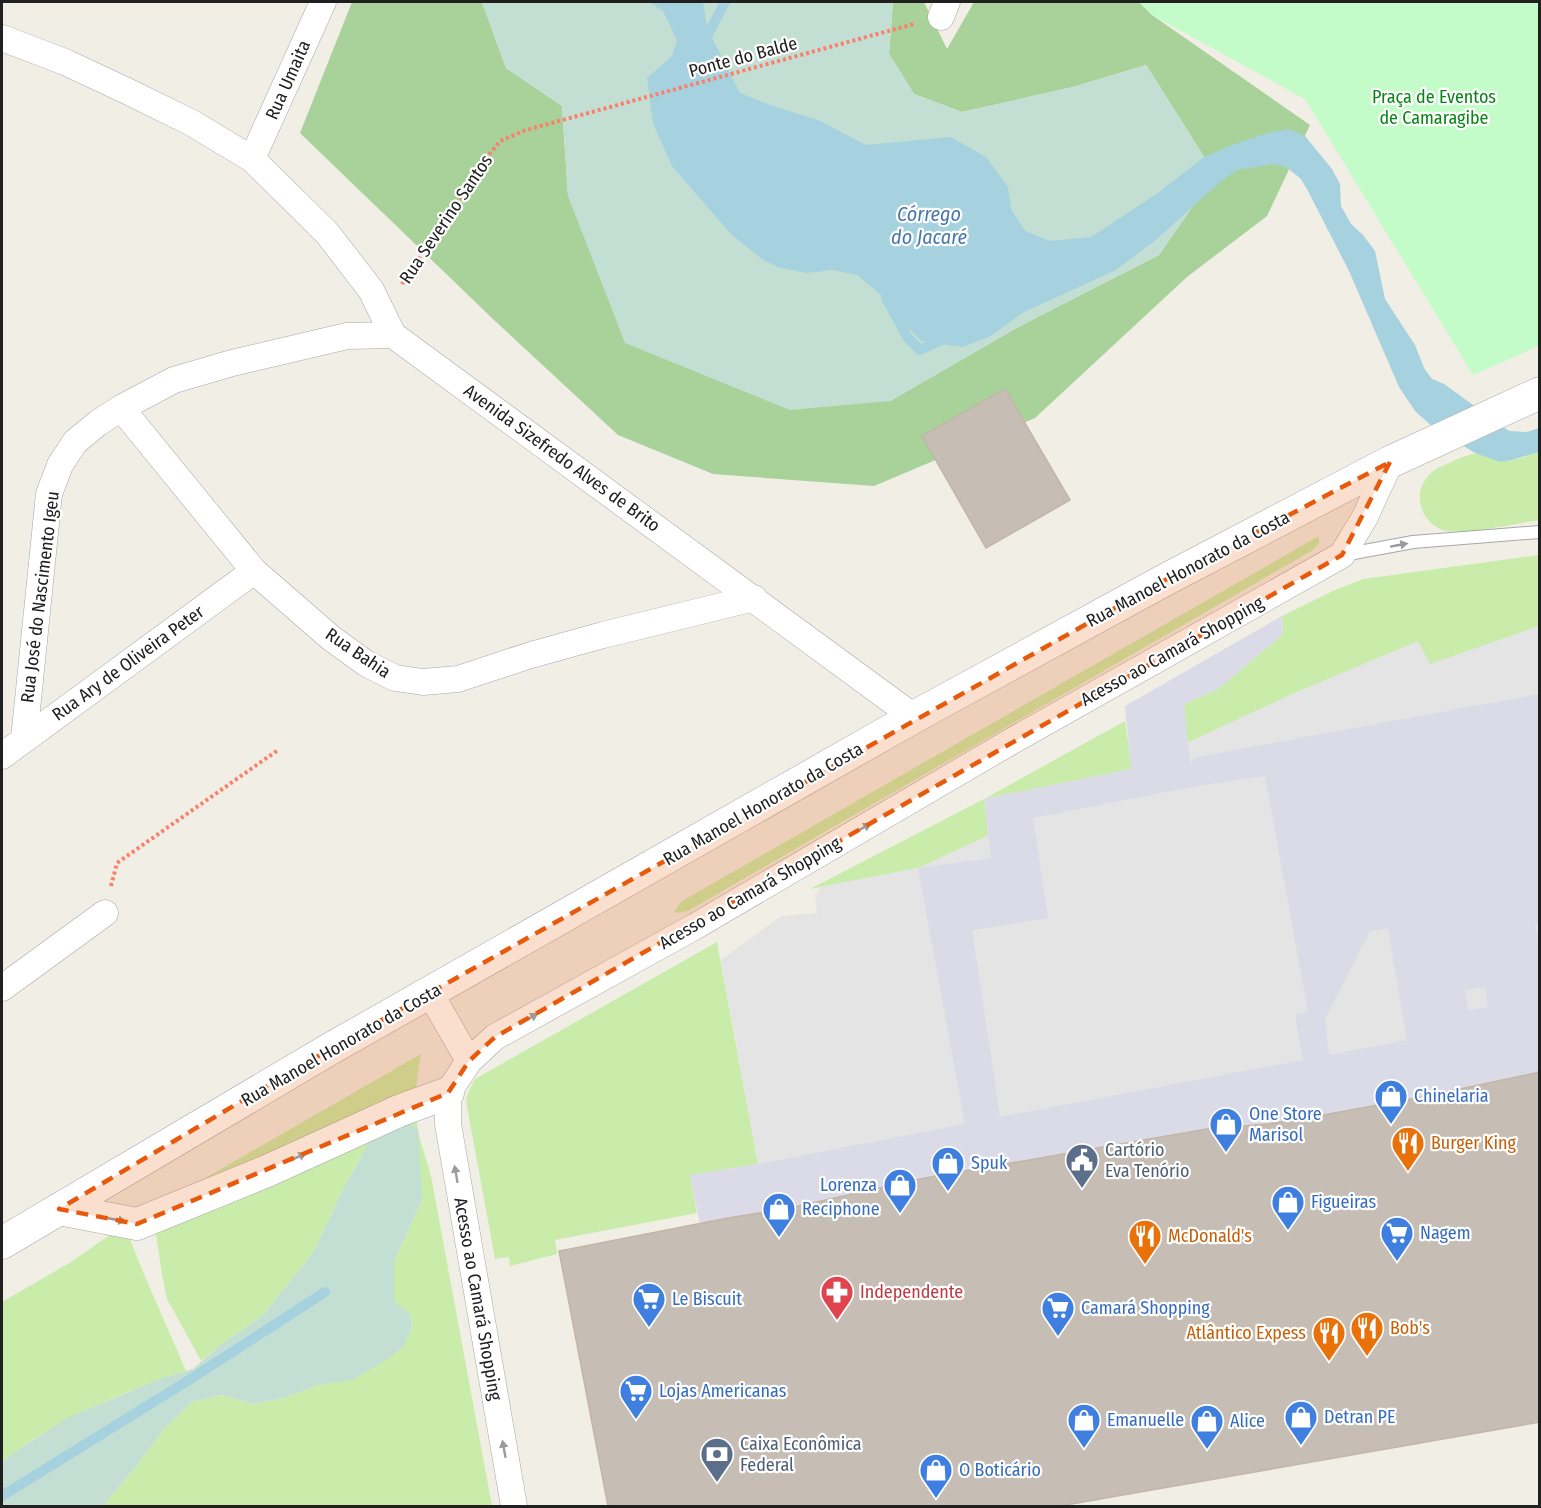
<svg xmlns="http://www.w3.org/2000/svg" width="1541" height="1508" viewBox="0 0 1541 1508" font-family="'Fira Sans Condensed',sans-serif">
<style>
.grass{fill:#c9ecab}
.forest{fill:#a9d19a}
.wetland{fill:#c3dfd3}
.park{fill:#c3fbc9}
.parking{fill:#e4e4e4}
.plaza{fill:#dbdae7;fill-rule:evenodd}
.water{fill:#a6d1df}
.lines{fill:none;stroke-linecap:round;stroke-linejoin:round}
.stream{stroke:#a6d1df;stroke-width:10}
.building{fill:#c6bdb5;stroke:#c3b5a8;stroke-width:1.5}
.service-casing{stroke:#a7a7a7;stroke-width:14}
.minor-casing{stroke:#a7a7a7;stroke-width:27}
.tertiary-casing{stroke:#a7a7a7;stroke-width:33}
.path{stroke:#fd7e6b;stroke-width:4;stroke-dasharray:3 3;stroke-linecap:butt}
.service{stroke:#fff;stroke-width:12}
.minor{stroke:#fff;stroke-width:26}
.tertiary{stroke:#fff;stroke-width:32}
.oneway{fill:#9b9b9b}
.marked{fill:#e8590c;fill-opacity:0.2;stroke:#e8590c;stroke-width:4.5;stroke-dasharray:12 8;stroke-linejoin:round}
.labels{text-anchor:middle;stroke-width:4.5;stroke-linejoin:round;paint-order:stroke}
.street-label{font-size:18px;fill:#202020;stroke:#fff}
.park-label{font-size:18px;fill:#098416;stroke:#fff}
.shop-label{font-size:18px;fill:#366cbe;stroke:#fff;text-anchor:start}
.food-label{font-size:18px;fill:#c56008;stroke:#fff;text-anchor:start}
.service-label{font-size:18px;fill:#4e5e75;stroke:#fff;text-anchor:start}
.health-label{font-size:18px;fill:#be3a42;stroke:#fff;text-anchor:start}
.water-label{font-size:20px;font-style:italic;fill:#4676ab;stroke:#fff}
</style>
<rect width="100%" height="100%" fill="#f1eee6"/>
<path class="grass" d="M1539 452V520C1517 523 1463 536 1443 530 1428 525 1418 509 1420 493 1422 481 1431 470 1442 466 1452 462 1463 456 1473 454 1481 452 1491 460 1499 461 1512 463 1528 455 1539 452Z
M1319 536V543L1313 550 688 911 678 913 674 912 682 901Z
M1539 555V694L1189 764 1184 704 1218 689 1283 634 1282 616 1335 590 1363 579Z
M1125 721 1132 769 984 799 991 858 918 868 810 889 984 799Z
M717 942 758 1164 690 1175 697 1213 555 1240 557 1254 510 1266 509 1257 495 1259 466 1101 468 1093 475 1079Z
M421 1054C416 1078 414 1105 418 1130 421 1145 427 1161 431 1176L492 1506H103L133 1470 163 1430 192 1402 222 1395 253 1404 284 1398 318 1385 352 1379 404 1345 412 1327 410 1314 394 1302V1261L422 1200 361 1156 345 1185 313 1253 263 1315 219 1346 201 1361 167 1299 162 1275 153 1214 160 1204Z
M117 1230 129 1237 144 1274 186 1371C122 1392 54 1420 2 1462V1302L71 1262Z"/>
<path class="forest" d="M352 2H482L506 68 562 106 568 196 890 401 1020 326 1159 255 1215 174 1146 65 1073 87 962 112 914 94 889 54 893 2H924L947 49 974 2H1139L1152 15 1310 125 1267 216 1187 277 1035 418 874 486 713 474 618 435 494 320 300 133Z"/>
<path class="wetland" d="M482 2H893L889 54 914 94 962 112 1073 87 1146 65 1215 174 1159 255 1020 326 890 401 790 410 625 343 568 196 562 106 506 68Z
M402 1117 418 1130 422 1200 394 1261V1301L410 1314 412 1327 404 1346 389 1358 352 1380 318 1385 284 1398 253 1404 222 1395 192 1402 163 1430 133 1470 103 1506H2V1462L13 1453 69 1417 162 1378 193 1369 219 1346 263 1315 313 1253 345 1185 377 1129Z"/>
<path class="park" d="M1139 2H1539V346L1473 375 1305 99 1152 15Z"/>
<path class="parking" d="M1539 626V1017L758 1164 721 960 781 916 817 913 815 896 821 887 918 868 1292 694 1418 641 1430 664Z"/>
<path class="plaza" d="M1282 616 1283 634 1218 689 1184 704 1190 763 1197 757 1539 694 1540 923 1535 924 1540 951 1539 1072 1449 1092 1307 1118 1267 1124 1215 1129 700 1224 690 1175 758 1164 965 1124 918 868 991 858 984 799 1131 769 1125 706ZM1265 776 1308 1012 1295 1015 1303 1060 1000 1117 972 930 1048 918 1033 818 1191 787ZM1388 929 1407 1040 1329 1055 1325 1019 1370 931ZM1485 987 1488 1007 1468 1010 1465 990Z"/>
<path class="water" d="M649 2H703L707 28 740 93 773 106 818 120 866 145 951 137 986 157 1008 187 1011 209 1025 231 1050 241 1091 237 1158 193 1204 157 1232 145 1267 133 1288 129 1305 136 1332 169 1340 184 1341 206 1351 224 1363 235 1375 251 1385 299 1415 345 1424 368 1432 379 1444 384 1509 431 1527 432 1539 428V452L1512 460 1500 462 1475 453 1433 427 1415 411 1399 387 1349 271 1307 189 1300 178 1286 167 1273 164 1237 170 1220 182 1157 239 1116 270 1024 312 991 336 963 347 921 341 901 320 881 295 857 275 832 270 806 273 778 267 763 260 731 234 672 166 653 123 647 78 672 56 677 40 663 11Z"/>
<g class="lines">
<path class="stream" d="M703 44 725 2
M886 298 908 338 920 350 948 337
M2 1496 189 1380 325 1292"/>
</g>
<path class="building" d="M1005 389 1070 500 986 548 922 436Z
M1540 1072V1422L1060 1506H608L559 1251 728 1218 785 1209 925 1178 1207 1129 1267 1124 1307 1118 1427 1096Z"/>
<g class="lines">
<defs>
<path id="service" d="M1343 555 1413 542 1540 532"/>
<path id="minor" d="M941 17 947 2
M2 38 65 62 129 92 192 123 252 159 327 233 371 290 393 335 914 717
M252 159 323 2
M121 408 254 571 331 638 367 664 395 678 423 682 458 679 531 655 603 635 754 598
M24 739 49 494 60 465 75 442 98 423 121 408 174 380 232 363 347 336 393 335
M2 756 254 571
M2 988 105 913
M430 993 469 1061
M514 1506 448 1124V1093L469 1061 495 1037 694 927 1012 741 1342 555 1365 517 1390 462"/>
<path id="tertiary" d="M59 1209 137 1224 267 1171 401 1110 448 1093
M2 1243 330 1049 914 717 1163 581 1390 462 1540 393"/>
</defs>
<use href="#service" class="service-casing"/>
<use href="#minor" class="minor-casing"/>
<use href="#tertiary" class="tertiary-casing"/>
<path class="path" d="M402 284 484 161 500 141 526 130 914 24
M111 886 117 863 278 750"/>
<use href="#service" class="service"/>
<use href="#minor" class="minor"/>
<use href="#tertiary" class="tertiary"/>
</g>
<defs><path id="oneway-solid" d="M-6-.8H1V-3.2L6.5 0L1 3.2V.8H-6Z" transform="scale(1.5)"/></defs>
<g class="oneway">
<use href="#oneway-solid" transform="translate(1399 545) rotate(-10)"/>
<use href="#oneway-solid" transform="translate(863 828) rotate(-30)"/>
<use href="#oneway-solid" transform="translate(530 1018) rotate(-29)"/>
<use href="#oneway-solid" transform="translate(298 1157) rotate(-24)"/>
<use href="#oneway-solid" transform="translate(456 1174) rotate(-100)"/>
<use href="#oneway-solid" transform="translate(117 1220) rotate(11)"/>
<use href="#oneway-solid" transform="translate(504 1449) rotate(-100)"/>
</g>
<path class="marked" d="M1390 462 1342 555 495 1037 469 1061 448 1093 137 1224 59 1209 330 1049 1163 581Z"/>
<defs>
<symbol id="shop-pin" viewBox="-11 -11 22 30"><path d="M0 17L-7.5 6A9.5 9.5 0 1 1 7.5 6Z" fill="#3f7fe0" stroke="#fff"/><path d="M-5-2.5h2.3a2.7 3.5 0 0 1 5.4 0H5L5.5 6h-11ZM-1.5-2.5h3a1.5 2.3 0 0 0-3 0Z" fill="#fff"/></symbol>
<symbol id="restaurant-pin" viewBox="-11 -11 22 30"><path d="M0 17L-7.5 6A9.5 9.5 0 1 1 7.5 6Z" fill="#e8710a" stroke="#fff"/><path d="M-5-6h1v4h1v-4h1v4h1v-4h1v5L-1.5 .5V6h-2V.5L-5-1ZM5-6V6H3V1.5H1.5Q1.5-4 5-6Z" fill="#fff"/></symbol>
<symbol id="civic-pin" viewBox="-11 -11 22 30"><path d="M0 17L-7.5 6A9.5 9.5 0 1 1 7.5 6Z" fill="#5c6f8a" stroke="#fff"/><path d="M-.6-6.5H3V-4.5H.6V-3L4-1V1h2V6H-6V1h2V-1L-.6-3ZM-1.2 2.5V6h2.4V2.5Z" fill="#fff"/></symbol>
<symbol id="supermarket-pin" viewBox="-11 -11 22 30"><path d="M0 17L-7.5 6A9.5 9.5 0 1 1 7.5 6Z" fill="#3f7fe0" stroke="#fff"/><path d="M-6-5.5h2.5l.6 2H6L4.5 2H-2.5L-4.4-4H-6ZM-1.5 3.2a1.3 1.3 0 1 0 .1 0ZM3 3.2a1.3 1.3 0 1 0 .1 0Z" fill="#fff"/></symbol>
<symbol id="pharmacy-pin" viewBox="-11 -11 22 30"><path d="M0 17L-7.5 6A9.5 9.5 0 1 1 7.5 6Z" fill="#e0444e" stroke="#fff"/><path d="M-2-6h4v4h4v4h-4v4h-4v-4h-4v-4h4Z" fill="#fff"/></symbol>
<symbol id="bank-pin" viewBox="-11 -11 22 30"><path d="M0 17L-7.5 6A9.5 9.5 0 1 1 7.5 6Z" fill="#5c6f8a" stroke="#fff"/><path d="M-6-4H6V4H-6ZM0-2.3a2.3 2.3 0 1 0 0 4.6a2.3 2.3 0 1 0 0-4.6Z" fill="#fff"/></symbol>
</defs>
<g fill-rule="evenodd">
<use href="#shop-pin" x="1372" y="1077" width="38" height="52"/>
<use href="#shop-pin" x="1207" y="1105" width="38" height="52"/>
<use href="#restaurant-pin" x="1389" y="1124" width="38" height="52"/>
<use href="#civic-pin" x="1063" y="1141" width="38" height="52"/>
<use href="#shop-pin" x="929" y="1144" width="38" height="52"/>
<use href="#shop-pin" x="881" y="1166" width="38" height="52"/>
<use href="#shop-pin" x="1269" y="1183" width="38" height="52"/>
<use href="#shop-pin" x="760" y="1190" width="38" height="52"/>
<use href="#supermarket-pin" x="1378" y="1214" width="38" height="52"/>
<use href="#restaurant-pin" x="1126" y="1217" width="38" height="52"/>
<use href="#pharmacy-pin" x="818" y="1273" width="38" height="52"/>
<use href="#supermarket-pin" x="630" y="1280" width="38" height="52"/>
<use href="#supermarket-pin" x="1039" y="1289" width="38" height="52"/>
<use href="#restaurant-pin" x="1348" y="1309" width="38" height="52"/>
<use href="#restaurant-pin" x="1310" y="1314" width="38" height="52"/>
<use href="#supermarket-pin" x="617" y="1372" width="38" height="52"/>
<use href="#shop-pin" x="1282" y="1398" width="38" height="52"/>
<use href="#shop-pin" x="1065" y="1401" width="38" height="52"/>
<use href="#shop-pin" x="1188" y="1402" width="38" height="52"/>
<use href="#bank-pin" x="698" y="1435" width="38" height="52"/>
<use href="#shop-pin" x="917" y="1451" width="38" height="52"/>
</g>
<g class="labels">
<g class="street-label">
<text transform="translate(743 57) rotate(-15)" y="6">Ponte do Balde</text>
<text transform="translate(288 80) rotate(-66)" y="6">Rua Umaita</text>
<text transform="translate(446 219) rotate(-56)" y="6">Rua Severino Santos</text>
<text transform="translate(562 458) rotate(36)" y="6">Avenida Sizefredo Alves de Brito</text>
<text transform="translate(1188 569) rotate(-28)" y="6">Rua Manoel Honorato da Costa</text>
<text transform="translate(40 597) rotate(-83)" y="6">Rua José do Nascimento Igeu</text>
<text transform="translate(1172 651) rotate(-29)" y="6">Acesso ao Camará Shopping</text>
<text transform="translate(358 653) rotate(34)" y="6">Rua Bahia</text>
<text transform="translate(128 663) rotate(-36)" y="6">Rua Ary de Oliveira Peter</text>
<text transform="translate(763 804) rotate(-30)" y="6">Rua Manoel Honorato da Costa</text>
<text transform="translate(750 893) rotate(-30)" y="6">Acesso ao Camará Shopping</text>
<text transform="translate(341 1045) rotate(-30)" y="6">Rua Manoel Honorato da Costa</text>
<text transform="translate(478 1299) rotate(80)" y="6">Acesso ao Camará Shopping</text>
</g>
<g class="park-label">
<text x="1434" y="103">Praça de Eventos<tspan x="1434" dy="21">de Camaragibe</tspan></text>
</g>
<g class="shop-label">
<text x="1414" y="1102">Chinelaria</text>
<text x="1249" y="1120">One Store<tspan x="1249" dy="21">Marisol</tspan></text>
<text x="971" y="1169">Spuk</text>
<text x="877" y="1191" text-anchor="end">Lorenza</text>
<text x="1311" y="1208">Figueiras</text>
<text x="802" y="1215">Reciphone</text>
<text x="1420" y="1239">Nagem</text>
<text x="672" y="1305">Le Biscuit</text>
<text x="1081" y="1314">Camará Shopping</text>
<text x="659" y="1397">Lojas Americanas</text>
<text x="1324" y="1423">Detran PE</text>
<text x="1107" y="1426">Emanuelle</text>
<text x="1230" y="1427">Alice</text>
<text x="959" y="1476">O Boticário</text>
</g>
<g class="food-label">
<text x="1431" y="1149">Burger King</text>
<text x="1168" y="1242">McDonald's</text>
<text x="1390" y="1334">Bob's</text>
<text x="1306" y="1339" text-anchor="end">Atlântico Expess</text>
</g>
<g class="service-label">
<text x="1105" y="1156">Cartório<tspan x="1105" dy="21">Eva Tenório</tspan></text>
<text x="740" y="1450">Caixa Econômica<tspan x="740" dy="21">Federal</tspan></text>
</g>
<g class="health-label">
<text x="860" y="1298">Independente</text>
</g>
<g class="water-label">
<text x="929" y="221">Córrego<tspan x="929" dy="23">do Jacaré</tspan></text>
</g>
</g>
<rect width="1541" height="1508" fill="none" stroke="#202020" stroke-width="6"/>
</svg>
